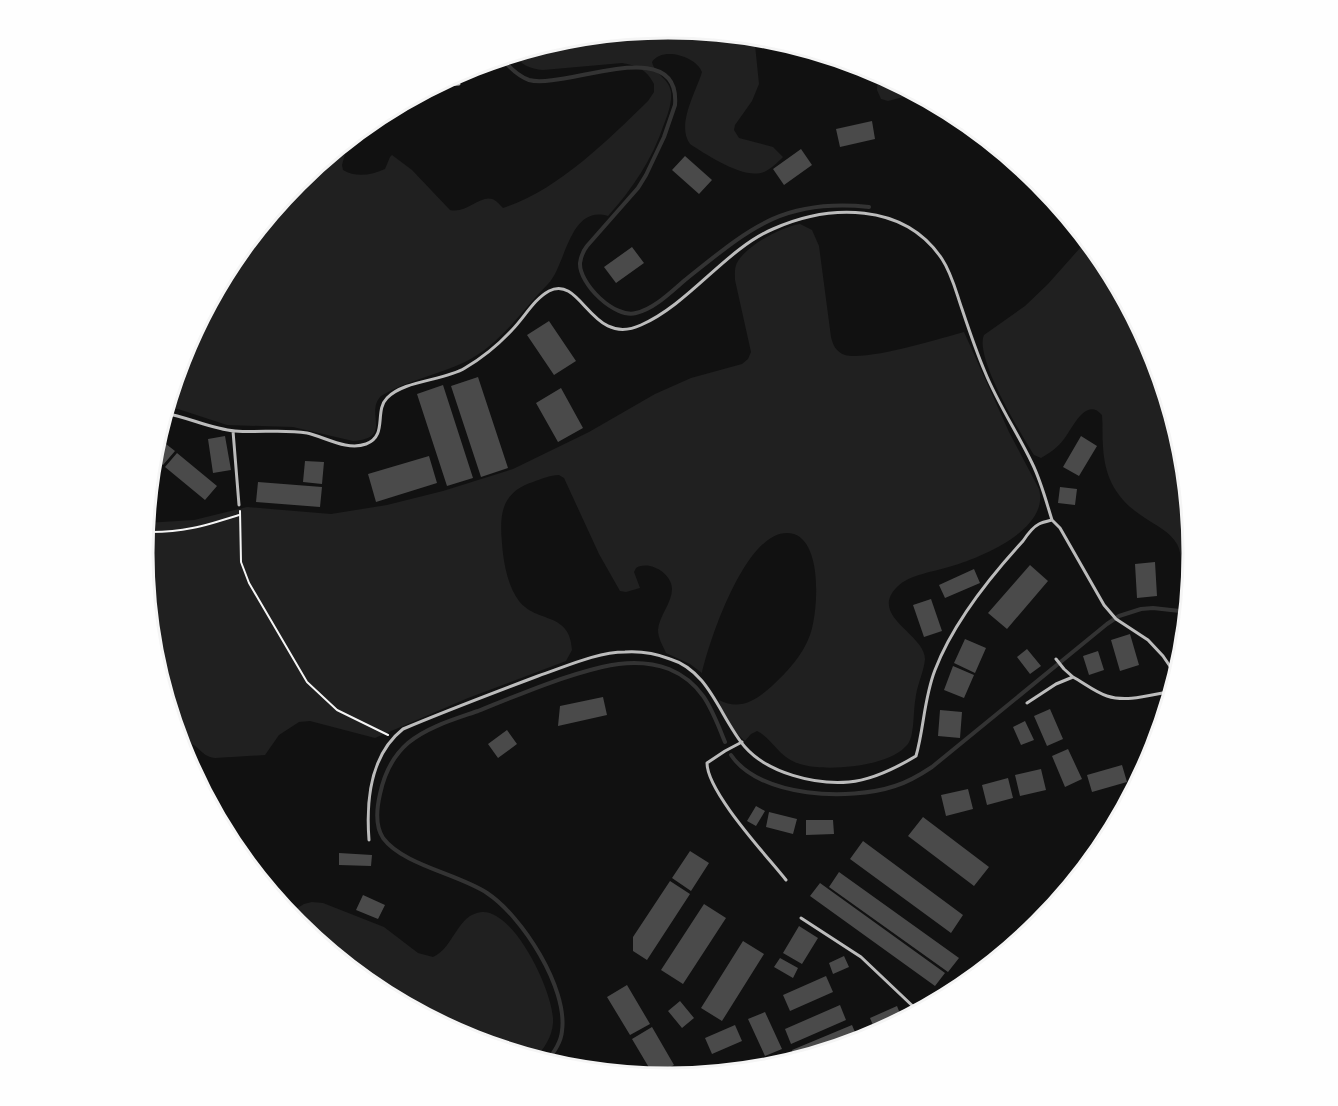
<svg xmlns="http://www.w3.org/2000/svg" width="1338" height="1106" viewBox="0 0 1338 1106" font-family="'Asap Condensed',sans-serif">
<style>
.green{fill:#202020}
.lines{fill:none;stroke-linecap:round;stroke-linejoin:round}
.stream{stroke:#333;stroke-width:4}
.building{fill:#4a4a4a}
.path{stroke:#f5f5f5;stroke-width:2}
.service{stroke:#bcbcbc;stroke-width:3}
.rim{fill:none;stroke:#f5f5f5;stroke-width:3}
</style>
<rect width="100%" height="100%" fill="#111"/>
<path class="green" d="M669 27 754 35 759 84 752 101 735 125 734 130 739 138 773 147 783 157C778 162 771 169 764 172 744 180 707 155 690 144 676 125 696 92 702 72 696 56 662 46 652 62 655 75 669 78 671 92 672 103 668 114 664 124 652 160 633 188 608 216 569 204 566 266 548 284 522 310 500 345 465 362 438 375 407 380 381 396 364 413 394 438 353 441L293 427 227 425 178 409 166 408 183 351 232 260 297 181 331 156 345 154 342 165 343 170C356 178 372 175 385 169L390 157 392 155 412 170 450 210C466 214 480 195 492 199 496 200 500 205 503 208 557 191 608 140 648 101L654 92V84C647 70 637 65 622 63L543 70C530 69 521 65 513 53L567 37Z
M878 71 919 93 888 101 881 99 877 90Z
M800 224 812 230 819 246 831 337C833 345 836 352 845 355 867 361 939 339 964 332L1009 432 1039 489C1050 529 982 557 952 566 934 572 910 574 897 587 868 616 925 634 925 659 924 671 918 683 916 695 914 705 914 716 913 726 912 731 912 736 910 740 909 743 907 745 905 747 887 767 824 772 800 764 779 758 772 738 757 731L751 734 745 741C733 731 722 715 719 700 740 711 756 700 772 686 787 672 803 655 810 635 818 613 823 544 794 534 749 520 709 641 702 673L690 664 666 653C663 646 658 638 658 630 659 616 672 603 672 589 672 573 649 560 636 568L634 572 640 588 626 592 620 591 599 554 564 478 559 475C550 475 541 479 533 482 496 494 500 522 503 554 505 569 509 588 519 601 537 624 570 611 572 650L566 661 468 698 375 738 310 721 299 722 279 735 265 755 215 758C198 756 201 742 179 741L153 655 143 553 146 523 194 520 247 507 331 514 387 505 443 491 513 469 589 432 655 394 691 378 742 364 748 359 751 352 735 280C735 274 734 267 738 261 748 245 781 227 800 224Z
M1088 239 1107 261 1155 352 1185 451 1190 507C1188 519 1194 538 1195 551 1195 567 1192 584 1190 601 1176 586 1186 561 1177 544 1170 532 1157 526 1145 518 1118 501 1105 480 1103 447 1102 436 1103 426 1102 415 1086 396 1072 429 1064 439 1058 447 1050 453 1041 458L1034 455C1021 434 974 357 984 335L1025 306 1048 284Z
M312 902 323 903 384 927 418 953 433 957C454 948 457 914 482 912 515 910 555 995 553 1023 552 1037 544 1049 534 1059L467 1039 376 990 297 925 288 914 304 904Z"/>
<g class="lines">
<path class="stream" d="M501 57C508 66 518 76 529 80 564 90 681 32 675 105L664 137 646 175 638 188 587 246C583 251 581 256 580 263 579 284 615 319 636 313 654 309 671 292 685 280 749 229 782 198 869 207
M731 755C760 798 850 801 895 786 908 782 920 775 932 767L1107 624 1119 616 1141 609 1153 608 1189 612
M546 1063C553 1053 561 1043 562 1031 568 988 522 916 487 893 458 874 403 865 383 838 375 826 377 807 380 794 384 775 393 756 408 743 427 727 455 719 478 711 518 695 560 677 602 667 623 662 648 661 669 669 703 683 712 710 725 742"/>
</g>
<path class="building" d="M872 121 875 139 840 147 836 129Z
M801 149 812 165 784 185 773 169Z
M685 156 712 180 699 194 672 170Z
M632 247 644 263 616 283 604 267Z
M549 321 576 361 554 375 527 335Z
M478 377 508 468 481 477 451 386Z
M443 385 473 478 447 486 417 394Z
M561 388 583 428 558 442 536 403Z
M225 436 231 470 213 473 208 439Z
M1081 436 1097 446 1079 476 1063 467Z
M157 437 175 451 163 465 153 456Z
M177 453 217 486 205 500 165 467Z
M429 456 437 483 376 502 368 474Z
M305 461 324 462 322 484 303 482Z
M258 482 322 487 320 507 256 502Z
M1060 487 1077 489 1075 505 1058 503Z
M149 488 156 489 154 509 147 508Z
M1155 562 1157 596 1137 598 1135 564Z
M1030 565 1048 581 1007 629 988 613Z
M974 569 980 583 945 598 939 585Z
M931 599 942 631 924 637 913 605Z
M1175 632 1187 634 1186 645 1174 643Z
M1130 634 1139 665 1120 671 1111 640Z
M965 639 986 648 975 673 954 663Z
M1027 649 1041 666 1030 674 1017 657Z
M1098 651 1104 670 1089 675 1083 656Z
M953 666 974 675 964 698 944 690Z
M603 697 607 715 558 726 560 706Z
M1050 709 1063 739 1047 746 1034 716Z
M940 710 962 712 960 738 938 736Z
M1025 721 1034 740 1021 745 1013 727Z
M507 730 517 744 498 758 488 744Z
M1068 749 1082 779 1065 787 1052 756Z
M1122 765 1127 782 1092 792 1087 775Z
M1041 769 1046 790 1020 796 1015 775Z
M1008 778 1013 798 987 805 982 785Z
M968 789 973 809 946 816 941 795Z
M756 806 765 811 756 826 747 821Z
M769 812 797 819 793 834 766 827Z
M923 817 989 867 974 886 908 836Z
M806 820H833L834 834 806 835Z
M863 841 963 915 951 933 850 859Z
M690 851 709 863 691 891 672 878Z
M339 853 372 855 371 866 339 865Z
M839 872 959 958 948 972 829 887Z
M670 881 690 894 647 960 633 951V937Z
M820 883 945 973 935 986 810 896Z
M363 895 385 905 378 919 356 910Z
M704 904 726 918 683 984 661 970Z
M799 926 818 938 802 964 783 953Z
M743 941 764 954 722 1021 701 1008Z
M844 956 849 967 833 974 829 963Z
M780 958 798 968 793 978 774 967Z
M826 976 833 992 790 1011 783 995Z
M627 985 650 1024 630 1035 607 997Z
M680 1001 694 1018 682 1028 668 1011Z
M840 1005 846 1020 791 1044 785 1029Z
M897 1006 903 1021 877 1035 870 1018Z
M765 1012 782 1049 765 1056 748 1019Z
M735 1025 742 1041 712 1054 705 1038Z
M852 1025 857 1037 836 1046 838 1049 796 1061 792 1050Z
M652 1027 674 1065 654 1076 632 1039Z
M786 1055 789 1063 771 1069 750 1071Z
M676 1069 681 1078H661Z"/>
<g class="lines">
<path class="path" d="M240 511 241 562 249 583 307 682 337 710 388 735
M145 532C182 533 204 526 239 515"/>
<path class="service" d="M433 86 459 84
M164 413C188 417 211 429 235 431 259 433 283 429 307 433 325 437 347 451 366 444 388 436 374 411 387 398 404 380 444 381 465 368 482 358 499 344 512 330 524 318 534 299 549 291 582 274 591 348 641 325 689 304 726 249 773 229 829 204 904 202 942 259 952 274 956 292 962 309 969 330 976 351 985 372 998 404 1017 432 1032 463 1041 481 1046 501 1052 520
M233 431 239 505
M1056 659 1064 669 1073 677
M1027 703 1056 684 1073 677C1084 683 1095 692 1107 696 1128 703 1153 694 1174 691
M742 742 725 751 707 763C707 792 767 856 786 880
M369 840C366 801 370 755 403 729 448 710 493 693 538 676 565 667 597 652 625 652 640 651 657 654 670 659 710 671 720 718 745 747 768 773 815 785 849 782 873 780 896 768 916 756 924 728 924 698 935 670 953 623 989 578 1023 541 1027 535 1033 527 1039 524 1043 522 1048 521 1052 520L1060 528 1104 605 1116 619 1148 640 1163 656 1178 678
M801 918 861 957 920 1013"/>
</g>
<path d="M0 0H1338V1106H0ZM153 553a515 515 0 1 1 1030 0a515 515 0 1 1-1030 0Z" fill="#fefefe" fill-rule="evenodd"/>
<path class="rim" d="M153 553a515 515 0 1 1 1030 0a515 515 0 1 1-1030 0Z"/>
</svg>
